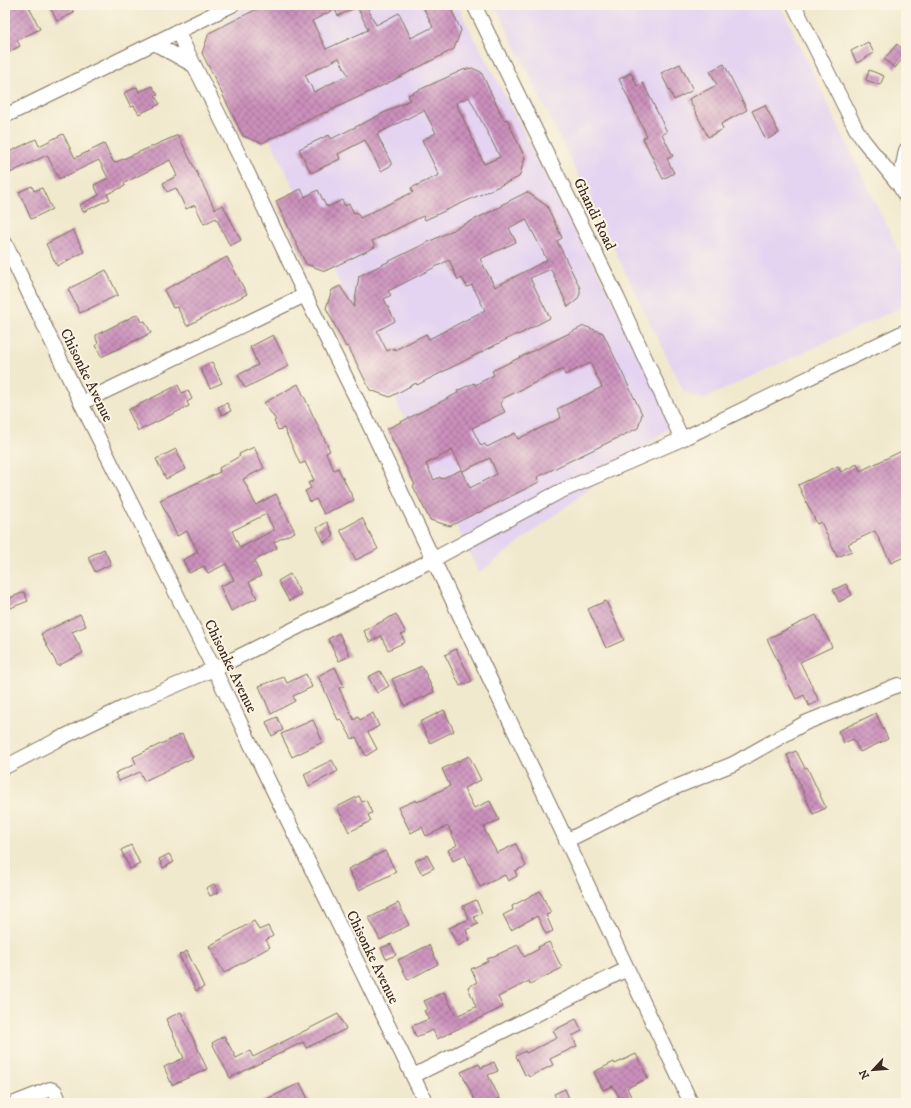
<svg xmlns="http://www.w3.org/2000/svg" width="911" height="1108" viewBox="0 0 911 1108" font-family="'IM FELL DW Pica',serif">
<style>
.built{fill:#e4d3f1}
.building{fill:url(#building-cross-hatch);fill-rule:evenodd}
.lines{fill:none;stroke-linecap:round;stroke-linejoin:round}
.minor-casing{stroke:#7b6d5b;stroke-width:16}
.minor{stroke:#fff;stroke-width:14}
.labels{text-anchor:middle;stroke-width:4;stroke-linejoin:round;paint-order:stroke}
.street-label{font-size:15px;fill:#3b2a1e;stroke:#fcf5e5}
</style>
<defs>
<pattern id="building-cross-hatch" width="8" height="8" patternUnits="userSpaceOnUse"><rect width="8" height="8" fill="#cb90bc"/><path d="M0 0l8 8M0 8l8-8" fill="none" stroke="#a67698"/></pattern>
</defs>
<rect width="100%" height="100%" fill="#fcf5e5"/>
<filter id="ink" filterUnits="userSpaceOnUse"><feTurbulence type="fractalNoise" baseFrequency=".025" numOctaves="2"/><feDisplacementMap in="SourceGraphic" scale="8" xChannelSelector="R" yChannelSelector="G"/><feConvolveMatrix kernelMatrix="1 2 1 2 8 2 1 2 1" color-interpolation-filters="sRGB"/></filter>
<filter id="wash" filterUnits="userSpaceOnUse"><feTurbulence type="fractalNoise" baseFrequency=".012" numOctaves="4" result="noise"/><feDisplacementMap in="SourceGraphic" scale="16" xChannelSelector="R" yChannelSelector="G"/><feGaussianBlur stdDeviation="0.9" result="paint"/><feColorMatrix in="noise" values="0 0 0 0 0 0 0 0 0 0 0 0 0 0 0 0 0 1.4 0 .05"/><feComposite in="paint" operator="in"/></filter>
<g filter="url(#wash)">
<rect width="100%" height="100%" fill="#f1e9cd"/>
<path class="built" d="M245 5H457L677 422 479 573 291 182 216 31Z
M495 5H780L906 266V305L703 399 684 392Z"/>
<g id="blocks">
<path class="building" d="M5 5H28L40 29 17 40 20 46 5 54Z
M49 5H70L74 13 57 21Z
M265 5H361L338 16 335 9 312 21 326 49 368 30 358 8 363 5H366L376 25 399 13 411 38 433 27 422 5H449L461 30 454 49 390 82 325 113V112L262 143 243 136 202 53 209 33ZM339 58 348 75 314 92 305 75Z
M868 42 874 53 857 63 851 51Z
M897 44 906 52V55L895 68 884 59Z
M680 64 693 90 674 100 661 73Z
M724 64 747 110 721 124 723 129 708 137 689 99 717 85 710 71Z
M472 68 481 72 504 120 507 119 525 158 519 177 425 220 423 216 372 241 375 247 325 271 306 264 276 201 301 189 305 197 318 190 326 206 327 205 328 207 342 200 345 206 349 204 354 213 357 212 360 218 413 192 411 188 439 175 422 140 436 133 424 110 377 134 392 165 381 171 365 140 338 154 340 159 311 173 299 149 329 135 331 139 410 100 408 95 463 70ZM469 97 500 157 484 164 456 103Z
M869 70 884 76 880 85 866 80Z
M631 73 637 86 643 83 667 132 662 134 673 156 667 159 674 173 663 179 643 138 647 136 619 79Z
M152 86 158 95 155 96 160 104 139 114 134 106 131 107 124 93 137 87 139 92Z
M765 105 779 133 766 140 752 111Z
M63 134 75 158 104 144 114 163 178 135 215 209 223 205 241 240 230 246 216 218 204 224 195 205 186 209 176 188 167 192 163 183 177 176 170 160 124 183 125 186 107 194 110 199 83 212 80 205 99 195 94 185 108 178 99 160 59 179 47 155 10 173 5 163V154L36 139 39 146Z
M32 186 34 191 42 188 52 209 31 219 19 192Z
M527 192 547 206 562 238 557 241 580 288V294L577 300 568 307 551 269 530 278 550 318 518 335 517 334 417 385 416 383 390 397 370 390 348 346 346 347 326 308 332 290 340 286 354 307 359 276 502 206 501 205ZM526 219 547 260 495 287 480 259 516 242 509 228ZM449 260 458 280 462 278 467 287 472 285 485 310 429 339 426 334 395 350 394 348 387 351 377 331 395 321 384 299 391 295 388 291Z
M73 230 84 252 57 266 46 244Z
M227 257 247 294 187 326 177 307 173 308 164 290Z
M106 270 118 295 80 313 68 289Z
M138 314 142 322 145 321 151 333 101 357 96 345 98 344 96 338V335Z
M584 326 603 333 642 414 638 428 537 477 539 482 478 513V512L450 526 430 520 413 486 415 485 387 429 458 393 457 391 474 383 475 385 494 375 492 371ZM590 363 602 387 557 409 561 418 518 439 515 433 487 447 485 444 481 446 472 428 505 412 500 403 503 401 502 399 563 369 565 375ZM452 450 463 471 490 458 497 474 470 488 461 470 441 479 440 477 434 480 426 464Z
M273 335 289 366 245 388 238 375 258 365 250 347Z
M212 362 222 383 210 388 200 368Z
M298 384 330 451 326 453 334 470 338 468 354 500 324 514 316 499 310 502 305 491 311 488 308 483 314 480 305 462 300 464 284 428 278 430 274 421 276 420 264 403Z
M178 385 182 393 188 390 192 399 187 402 189 406 138 431 128 410Z
M227 403 231 411 222 415 218 407Z
M254 447 264 468 243 479 256 505 276 494 295 532 274 542 277 548 254 561 261 576 249 582 257 598 231 611 220 586 234 580 226 564 208 573 204 566 189 573 183 560 198 552 187 531 177 536 160 500 220 472 219 468 240 456 239 454ZM266 514 274 530 240 548 232 531Z
M176 449 186 469 166 479 156 459Z
M906 449V556L891 563 875 531 848 544 852 551 837 557 821 522 817 524 798 485 838 466 841 472 857 464 860 471Z
M362 518 378 549 356 560 340 530Z
M327 522 334 536 324 542 317 528Z
M104 549 111 564 95 572 88 557Z
M290 574 301 594 289 601 278 581Z
M846 584 852 595 839 602 833 590Z
M24 592 28 601 8 609 5 600Z
M606 601 624 640 606 648 588 609Z
M80 614 86 626 72 632 83 653 58 666 41 634Z
M396 614 406 633 401 635 405 642 388 650 381 636 370 642 364 631Z
M816 615 832 647 800 662 819 701 809 706 804 695 796 699 767 639Z
M339 633 350 656 339 661 328 639Z
M456 649 472 681 460 686 445 655Z
M422 666 434 692 405 706 392 679Z
M335 667 344 686 339 688 354 720 358 717 360 720 373 713 379 726 368 732 377 749 366 756 356 737 352 739 341 719 338 720 318 676Z
M380 671 389 686 377 693 368 677Z
M306 674 312 687 293 696 295 701 271 714 259 686 284 677 287 683Z
M444 710 454 731 430 743 420 722Z
M876 713 888 739 860 752 853 739 844 743 838 731Z
M277 717 283 730 272 736 266 722Z
M313 720 323 742 292 757 281 734Z
M182 734 193 758 144 781 140 772 119 781 115 773 136 764 133 757Z
M796 751 805 768 807 767 826 808 813 814 787 755Z
M469 756 481 780 464 788 474 808 490 801 499 820 484 827 485 831 497 853 516 844 526 866 515 871 517 876 508 881 505 875 480 887 465 855 453 861 448 850 457 845 448 826 426 836 422 827 411 833 398 808 416 800 417 802 450 786 442 769Z
M332 760 338 771 309 786 304 774Z
M359 796 362 802 366 800 372 813 368 815 371 821 349 832 337 807Z
M131 845 140 864 130 869 121 850Z
M385 851 396 872 359 890 348 869Z
M169 854 174 862 163 868 159 859Z
M427 855 434 868 422 874 415 861Z
M214 884 219 892 210 896 206 888Z
M540 891 551 913 546 915 553 931 546 934 537 916 511 930 503 915 513 910 512 906Z
M476 900 482 913 474 917 478 924 466 930 470 940 458 946 449 928 469 919 463 906Z
M398 903 409 925 380 940 369 918Z
M254 921 259 930 268 926 273 936 266 940 270 947 224 973 209 946Z
M549 942 562 968 530 984 529 981 498 997 503 1007 437 1039 433 1030 416 1037 412 1026 429 1019 424 1011 428 1009 424 1001 444 992 456 1016 476 1007 468 987 477 982 471 969 488 961 487 959 492 957 518 945 524 957 539 949 538 947Z
M391 944 396 955 386 959 381 948Z
M429 945 438 964 408 980 398 960Z
M187 951 204 987 196 991 179 955Z
M181 1012 207 1069 172 1085 164 1067 184 1058 166 1019Z
M338 1014 346 1029 306 1048 303 1042 230 1078 212 1043 224 1036 236 1058 250 1051 253 1057Z
M576 1019 582 1031 572 1036 577 1046 550 1059 553 1065 529 1077 527 1074 525 1075 516 1056 525 1051 526 1053 557 1038 553 1031Z
M636 1054 648 1078 627 1088 634 1103H622L613 1086 603 1090 594 1072 614 1062 615 1064Z
M494 1062 498 1071 488 1075 500 1099 492 1103H476L461 1072 479 1064 481 1068Z
M300 1083 310 1103H259Z
M565 1089 571 1103H558L554 1094Z"/>
</g>
</g>
<g filter="url(#ink)">
<use href="#blocks" fill-opacity="0" stroke="#7b6d5b" stroke-width="1"/>
<g class="lines">
<defs>
<path id="minor" d="M474 5 617 297 682 439
M794 5 856 129 863 140 899 185
M177 31 244 165 305 295 367 420 691 1103
M154 43 193 65
M5 116 232 5
M906 150 899 185 906 197
M5 243 81 403 214 669 426 1103
M81 403 305 295
M5 767 57 740 125 707 214 669 432 560 559 492 682 439 906 331
M566 841 666 791 733 764 805 723 898 685
M413 1076 627 969
M15 1103 50 1089 55 1091 60 1103"/>
</defs>
<use href="#minor" class="minor-casing"/>
<use href="#minor" class="minor"/>
</g>
</g>
<g class="labels">
<g class="street-label">
<text transform="translate(595 214) rotate(64)" y="5">Ghandi Road</text>
<text transform="translate(87 375) rotate(64)" y="5">Chisonke Avenue</text>
<text transform="translate(231 666) rotate(64)" y="5">Chisonke Avenue</text>
<text transform="translate(373 957) rotate(64)" y="5">Chisonke Avenue</text>
</g>
</g>
<rect width="911" height="1108" fill="none" stroke="#fcf5e5" stroke-width="20"/>
<g transform="translate(873 1070) rotate(244)" stroke="#fcf5e5" stroke-width="3" paint-order="stroke">
<path d="M0-3L7 15L0 10L-7 15Z" fill="#3b2a1e"/>
<text y="-6" font-size="11" font-weight="bold" text-anchor="middle" fill="#3b2a1e">N</text>
</g>
</svg>
